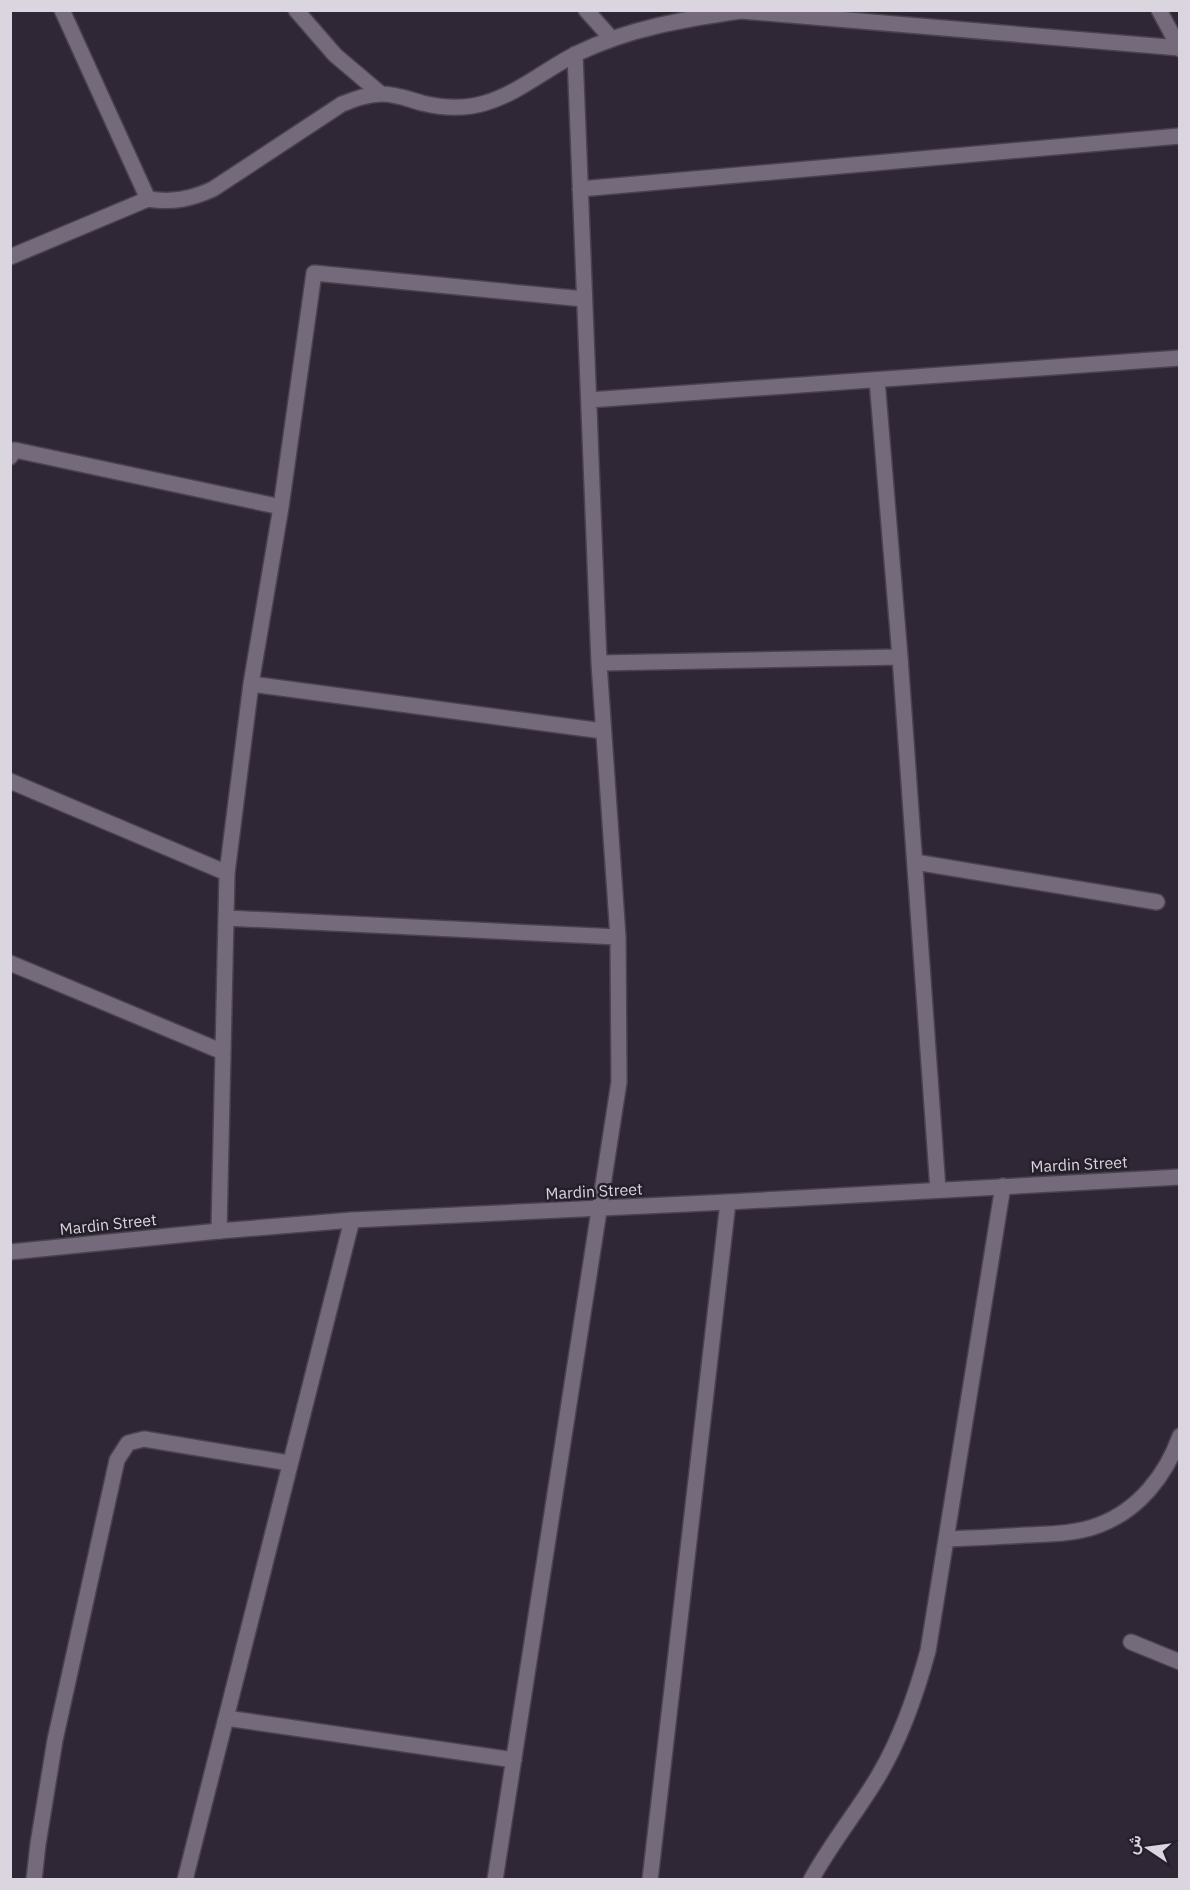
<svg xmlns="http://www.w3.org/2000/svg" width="1190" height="1890" viewBox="0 0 1190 1890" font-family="'IBM Plex Sans',Vazirmatn,sans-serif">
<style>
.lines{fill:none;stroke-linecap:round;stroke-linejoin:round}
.minor-casing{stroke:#4a434f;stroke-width:18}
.tertiary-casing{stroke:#4a434f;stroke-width:18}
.minor{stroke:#746a7b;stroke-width:15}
.tertiary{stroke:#746a7b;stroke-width:15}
.labels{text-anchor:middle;stroke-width:5;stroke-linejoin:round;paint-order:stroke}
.street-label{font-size:16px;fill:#dad5de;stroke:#251e2b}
</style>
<rect width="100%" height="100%" fill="#2f2735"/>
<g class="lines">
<defs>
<path id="minor" d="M62 10 148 199
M296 10 335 55 381 94
M586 10 611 38
M1159 10 1180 49
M580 189 1180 136
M10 257 148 199C172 203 191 199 213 189L342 104C355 99 368 94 382 94 396 94 408 99 422 103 442 108 465 109 485 103 519 93 547 68 578 53 630 28 685 19 741 11L1180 48
M877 380 900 657 938 1190
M589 400 1180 358
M10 457 15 450 281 507
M599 663 900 657
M251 684 603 731
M10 781 227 873
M915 862 1157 902
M227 918 618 937
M10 963 223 1052
M219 1231 227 873 251 684 281 507 314 273 584 299
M948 1539C974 1538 1000 1537 1026 1535 1050 1534 1076 1534 1099 1525 1139 1510 1166 1475 1180 1436
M1131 1642 1180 1662
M226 1718 514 1760
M34 1880 38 1844 55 1740 117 1460 128 1443 144 1439 289 1463
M185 1880 352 1220
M495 1880 619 1082 618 937 599 663 575 54
M650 1880 728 1202
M811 1880C831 1843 858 1811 879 1775 902 1736 916 1695 928 1651L1003 1186"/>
<path id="tertiary" d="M10 1252 219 1231 352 1220 728 1202 1180 1177"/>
</defs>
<use href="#minor" class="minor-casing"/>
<use href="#tertiary" class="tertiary-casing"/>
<use href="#minor" class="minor"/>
<use href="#tertiary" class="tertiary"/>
</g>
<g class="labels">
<g class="street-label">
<text transform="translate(1079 1164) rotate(-3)" y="6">Mardin Street</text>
<text transform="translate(594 1191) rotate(-3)" y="6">Mardin Street</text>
<text transform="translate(108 1224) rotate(-6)" y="6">Mardin Street</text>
</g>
</g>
<rect width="1190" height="1890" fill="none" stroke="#dad5de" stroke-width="24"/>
<g transform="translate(1148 1848) rotate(283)" stroke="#251e2b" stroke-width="4.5" paint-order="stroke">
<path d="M0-4.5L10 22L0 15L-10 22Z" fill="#dad5de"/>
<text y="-9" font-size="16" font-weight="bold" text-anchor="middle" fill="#dad5de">ش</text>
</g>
</svg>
